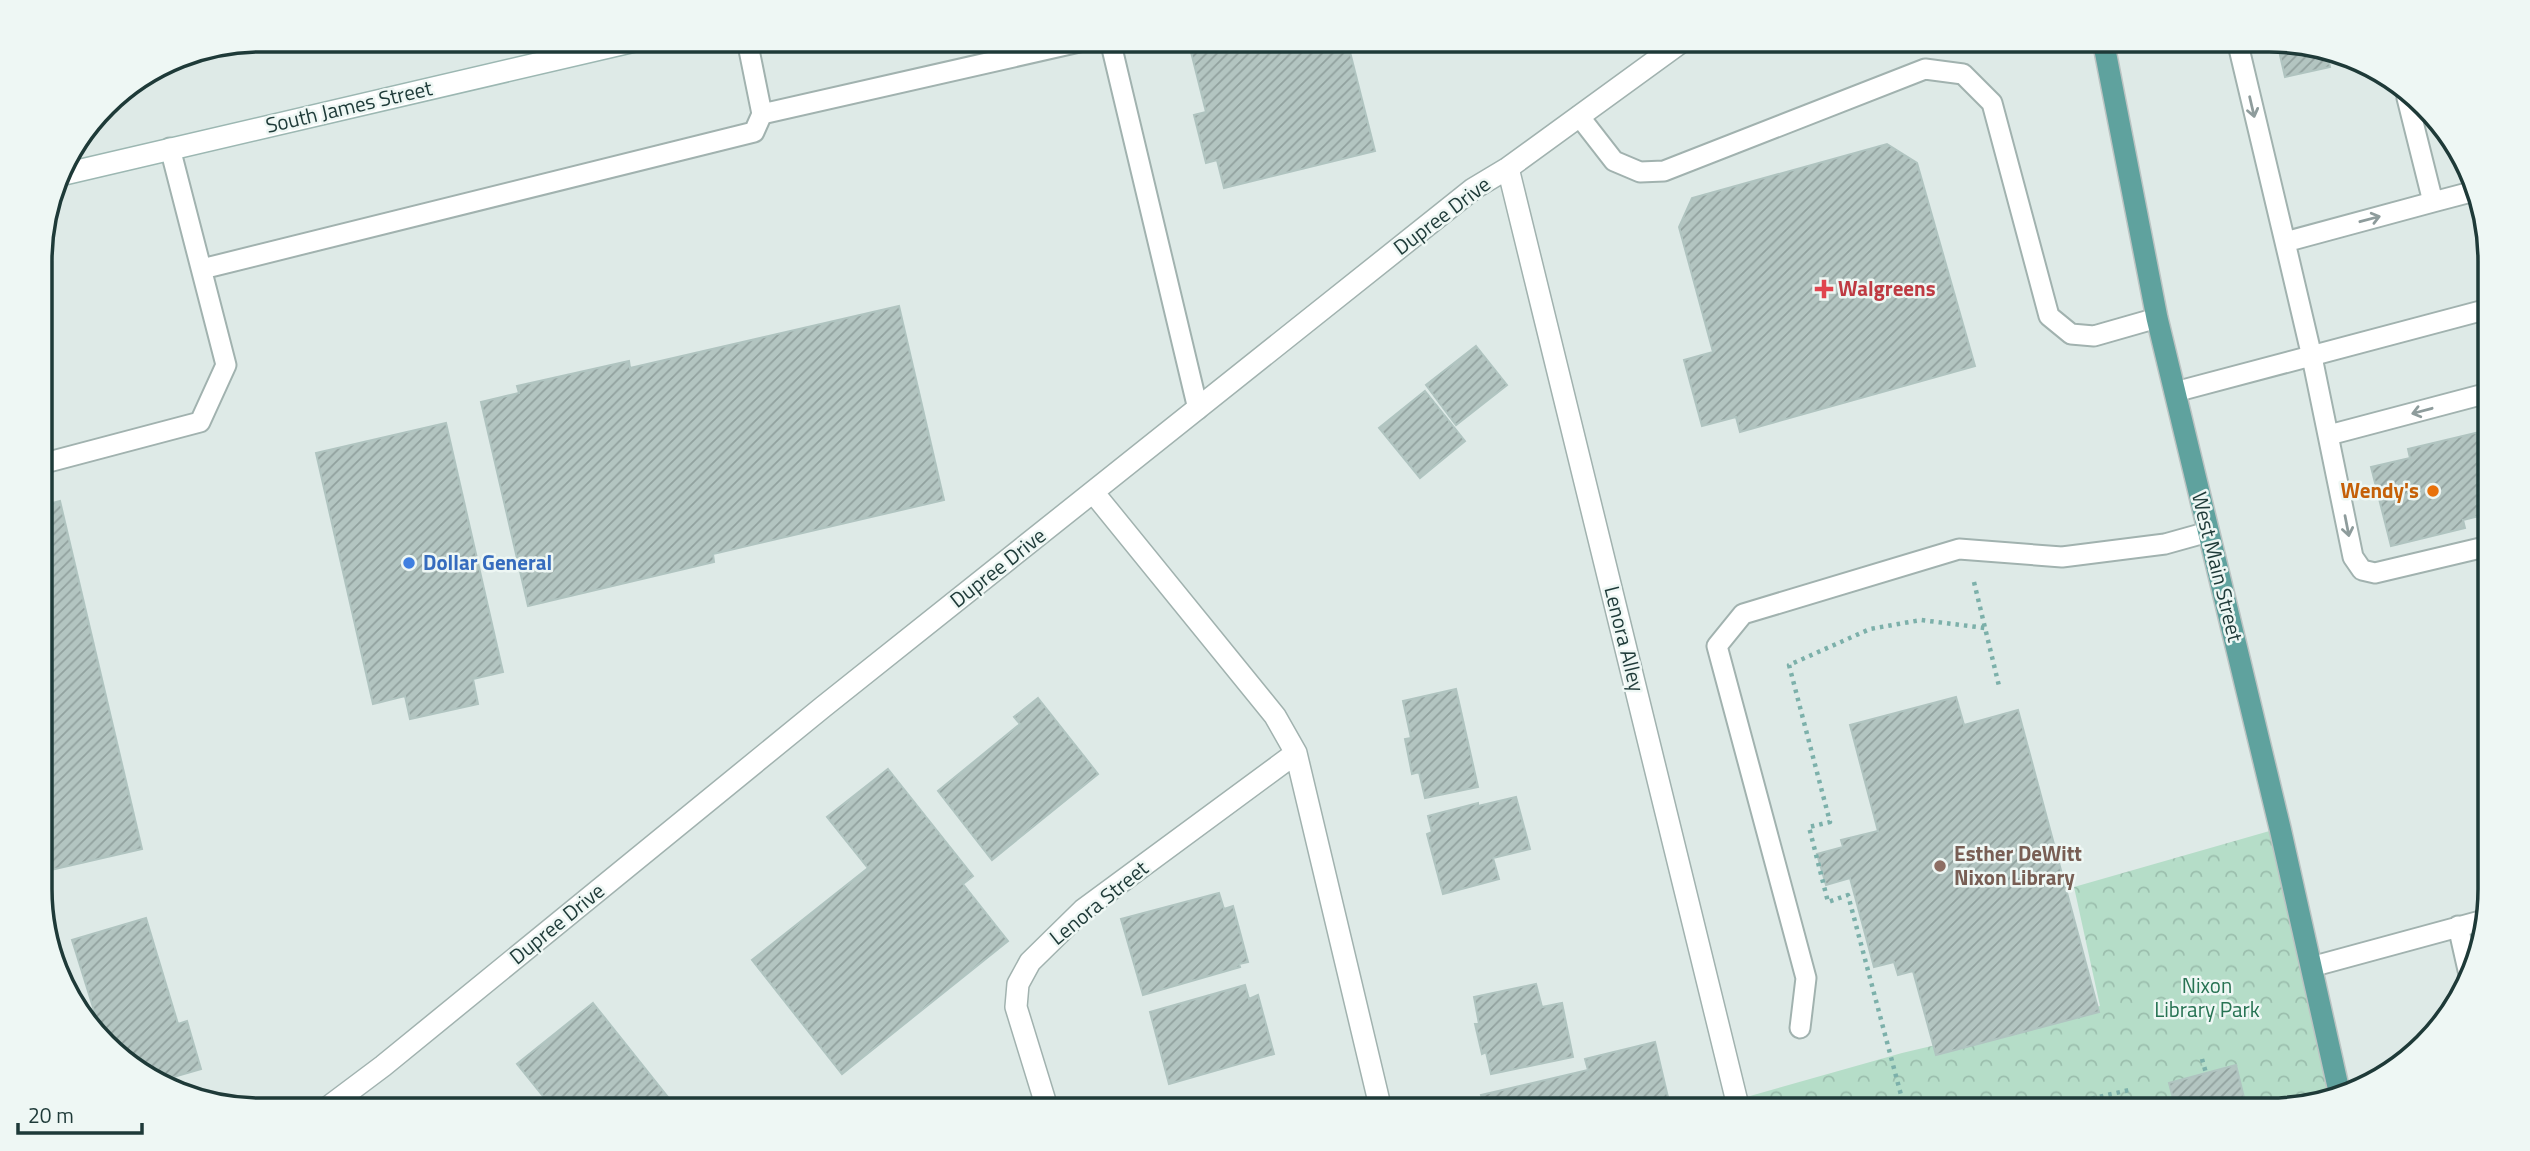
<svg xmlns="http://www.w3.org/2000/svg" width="2530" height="1151" viewBox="0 0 2530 1151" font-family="'Titillium Web',sans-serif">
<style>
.park{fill:url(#park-crowns)}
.building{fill:url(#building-hatch);stroke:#b0c4c0;stroke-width:2}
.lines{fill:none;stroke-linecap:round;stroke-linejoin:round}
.lane-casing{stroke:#a1b2af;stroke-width:23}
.street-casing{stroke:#a1b2af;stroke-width:24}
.secondary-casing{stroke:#9cb7b2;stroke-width:24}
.primary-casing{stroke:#bcc4c3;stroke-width:24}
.path{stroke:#7cb0aa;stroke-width:4.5;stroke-dasharray:3.5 5;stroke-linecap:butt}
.lane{stroke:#fff;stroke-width:19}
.street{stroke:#fff;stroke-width:21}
.secondary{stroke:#fff;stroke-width:21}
.primary{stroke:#5fa29e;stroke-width:21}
.oneway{stroke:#8e9c9c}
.health-dot{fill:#e0444e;stroke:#eef7f4;stroke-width:2.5}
.food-dot{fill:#e8710a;stroke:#eef7f4;stroke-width:2.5}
.shop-dot{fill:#3f7fe0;stroke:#eef7f4;stroke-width:2.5}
.education-dot{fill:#8d6e63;stroke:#eef7f4;stroke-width:2.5}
.labels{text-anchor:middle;stroke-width:5;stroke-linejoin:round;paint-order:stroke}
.street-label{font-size:21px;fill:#1e3a38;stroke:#eef7f4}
.health-label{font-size:21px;font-weight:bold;fill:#be3a42;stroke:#eef7f4;text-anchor:start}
.food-label{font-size:21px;font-weight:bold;fill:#c56008;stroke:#eef7f4;text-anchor:end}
.shop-label{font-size:21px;font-weight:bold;fill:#366cbe;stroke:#eef7f4;text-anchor:start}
.education-label{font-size:21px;font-weight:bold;fill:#785e54;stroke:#eef7f4;text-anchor:start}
.park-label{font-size:21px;fill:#277353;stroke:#eef7f4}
.rim{fill:none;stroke:#1e3a38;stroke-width:3.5}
</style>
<defs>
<pattern id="park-crowns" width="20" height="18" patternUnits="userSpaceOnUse" patternTransform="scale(1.75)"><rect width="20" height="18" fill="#b5ddc8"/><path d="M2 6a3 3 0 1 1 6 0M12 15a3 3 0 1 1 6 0" fill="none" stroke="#9bbead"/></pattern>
<pattern id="building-hatch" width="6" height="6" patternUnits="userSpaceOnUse" patternTransform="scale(1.75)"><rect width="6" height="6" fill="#b3c5c1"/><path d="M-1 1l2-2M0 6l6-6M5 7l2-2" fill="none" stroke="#91a19e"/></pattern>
</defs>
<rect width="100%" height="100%" fill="#deeae7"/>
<path class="park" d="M2280 828 2339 1091 2282 1110H1746L1743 1098 1902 1053 2100 1006 2074 887Z"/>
<path class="building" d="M1183 40H1223L1224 44 1239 40H1347L1375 151 1224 188 1217 160 1206 163 1194 115 1206 112 1191 52 1201 49V44L1185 47Z
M2277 42 2327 52 2330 67 2285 77Z
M1887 144 1917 163 1975 366 1740 432 1736 417 1702 426 1684 360 1713 352 1679 227 1692 198Z
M899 306 944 500 713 554 714 562 528 606 481 402 519 393 517 386 629 361 630 368Z
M1476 346 1507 385 1456 425 1426 385Z
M1425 391 1465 441 1420 478 1379 428Z
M446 423 503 672 473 679 478 704 410 719 405 696 373 704 316 453Z
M2488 430 2489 518 2487 514 2463 520 2465 528 2391 546 2371 467 2410 458 2408 449Z
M60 501 142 849 42 872 41 506Z
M1456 689 1478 787 1425 798 1419 772 1412 774 1405 739 1411 738 1403 701Z
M1956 697 1964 725 2018 710 2099 1012 1936 1055 1913 971 1898 975 1894 962 1874 967 1850 878 1826 885 1817 854 1843 847 1841 840 1878 831 1850 725Z
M1038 698 1098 774 992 860 938 791 1020 724 1014 717Z
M888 769 973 876 963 884 1008 941 842 1074 752 960 868 868 827 817Z
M1516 797 1530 849 1493 858 1499 879 1443 894 1427 834 1432 832 1428 816 1478 803V806Z
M1219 893 1224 909 1233 906 1248 962 1239 964 1240 967 1143 995 1121 919Z
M146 918 178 1024 187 1021 201 1069 160 1081 102 1036 72 940Z
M1536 984 1542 1007 1562 1003 1573 1057 1491 1074 1486 1052 1482 1054 1475 1024H1479L1474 997Z
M1245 985 1249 999 1258 995 1274 1054 1169 1084 1150 1012Z
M593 1003 679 1111H555L517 1064Z
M1655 1042 1671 1110H1485L1481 1095 1588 1070 1585 1059Z
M2236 1065 2247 1110H2176L2169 1083Z"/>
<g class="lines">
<defs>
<path id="lane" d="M1110 40 1198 409
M2237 40 2285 242 2433 202 2407 98
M762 114 1088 40
M1579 116 1614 161 1640 172 1664 171 1925 69 1963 74 1992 103 2049 316 2071 334 2094 336 2157 318
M2433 202 2471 192
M2285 242 2312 357 2353 557 2362 570 2375 573 2489 546
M202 269 754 132 762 114 747 40
M2175 392 2488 309
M2329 435 2488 393
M41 464 200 422 226 365 170 148
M2458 926 2470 979
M2311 967 2484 920
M1800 1028 1806 978 1717 646 1743 614 1959 549 2062 557 2165 544 2208 532"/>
<path id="street" d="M1508 168 1739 1110
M1093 492 1275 716 1296 753 1381 1110
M323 1111 383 1066 823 707 1473 189 1508 168 1684 40
M1048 1111 1016 1007 1018 984 1030 962 1083 910 1296 753"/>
<path id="secondary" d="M60 175 639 40"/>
<path id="primary" d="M2103 40 2157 318 2280 828 2339 1091"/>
</defs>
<use href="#lane" class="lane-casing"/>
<use href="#street" class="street-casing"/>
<use href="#secondary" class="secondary-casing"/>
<use href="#primary" class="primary-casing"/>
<path class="path" d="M1974 582 1999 686
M2202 1059 2206 1073
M1905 1110 1848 895 1828 902 1809 827 1830 822 1789 665 1870 629 1921 620 1985 628
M2042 1110 2129 1090"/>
<use href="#lane" class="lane"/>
<use href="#street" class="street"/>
<use href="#secondary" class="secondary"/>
<use href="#primary" class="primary"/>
</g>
<defs><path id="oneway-shaft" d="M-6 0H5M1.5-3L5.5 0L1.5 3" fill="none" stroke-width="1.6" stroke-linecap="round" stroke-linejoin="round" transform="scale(1.75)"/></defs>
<g class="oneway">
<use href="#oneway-shaft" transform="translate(2252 107) rotate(77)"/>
<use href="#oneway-shaft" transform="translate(2370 219) rotate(-15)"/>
<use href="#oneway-shaft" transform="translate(2422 411) rotate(165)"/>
<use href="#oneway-shaft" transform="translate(2347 526) rotate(79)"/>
</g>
<path class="health-dot" d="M1820.5 278.5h7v7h7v7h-7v7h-7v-7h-7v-7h7z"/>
<circle class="food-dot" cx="2433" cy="491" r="7"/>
<circle class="shop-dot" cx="409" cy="563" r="7"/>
<circle class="education-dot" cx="1940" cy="866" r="7"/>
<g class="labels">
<g class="street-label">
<text transform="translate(349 107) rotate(-13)" y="7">South James Street</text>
<text transform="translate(1442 216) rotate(-37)" y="7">Dupree Drive</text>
<text transform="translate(2217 567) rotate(76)" y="7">West Main Street</text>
<text transform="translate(998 568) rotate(-38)" y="7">Dupree Drive</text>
<text transform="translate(1624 639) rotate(76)" y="7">Lenora Alley</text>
<text transform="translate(1099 903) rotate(-39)" y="7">Lenora Street</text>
<text transform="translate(557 924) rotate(-39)" y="7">Dupree Drive</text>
</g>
<g class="health-label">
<text x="1838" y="296">Walgreens</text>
</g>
<g class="food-label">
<text x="2419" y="498">Wendy's</text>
</g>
<g class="shop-label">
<text x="423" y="570">Dollar General</text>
</g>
<g class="education-label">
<text x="1954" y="861">Esther DeWitt<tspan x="1954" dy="24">Nixon Library</tspan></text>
</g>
<g class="park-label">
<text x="2207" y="993">Nixon<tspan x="2207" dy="24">Library Park</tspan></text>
</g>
</g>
<path d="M0 0H2530V1151H0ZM261 52H2269A209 209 0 0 1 2478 261V889A209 209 0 0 1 2269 1098H261A209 209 0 0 1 52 889V261A209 209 0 0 1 261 52Z" fill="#eef7f4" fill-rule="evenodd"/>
<path class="rim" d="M261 52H2269A209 209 0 0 1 2478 261V889A209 209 0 0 1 2269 1098H261A209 209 0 0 1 52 889V261A209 209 0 0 1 261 52Z"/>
<path d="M18 1123v10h124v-10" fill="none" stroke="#1e3a38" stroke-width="3.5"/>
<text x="28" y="1123" font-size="21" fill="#1e3a38" stroke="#eef7f4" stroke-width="5" paint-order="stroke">20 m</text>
</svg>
